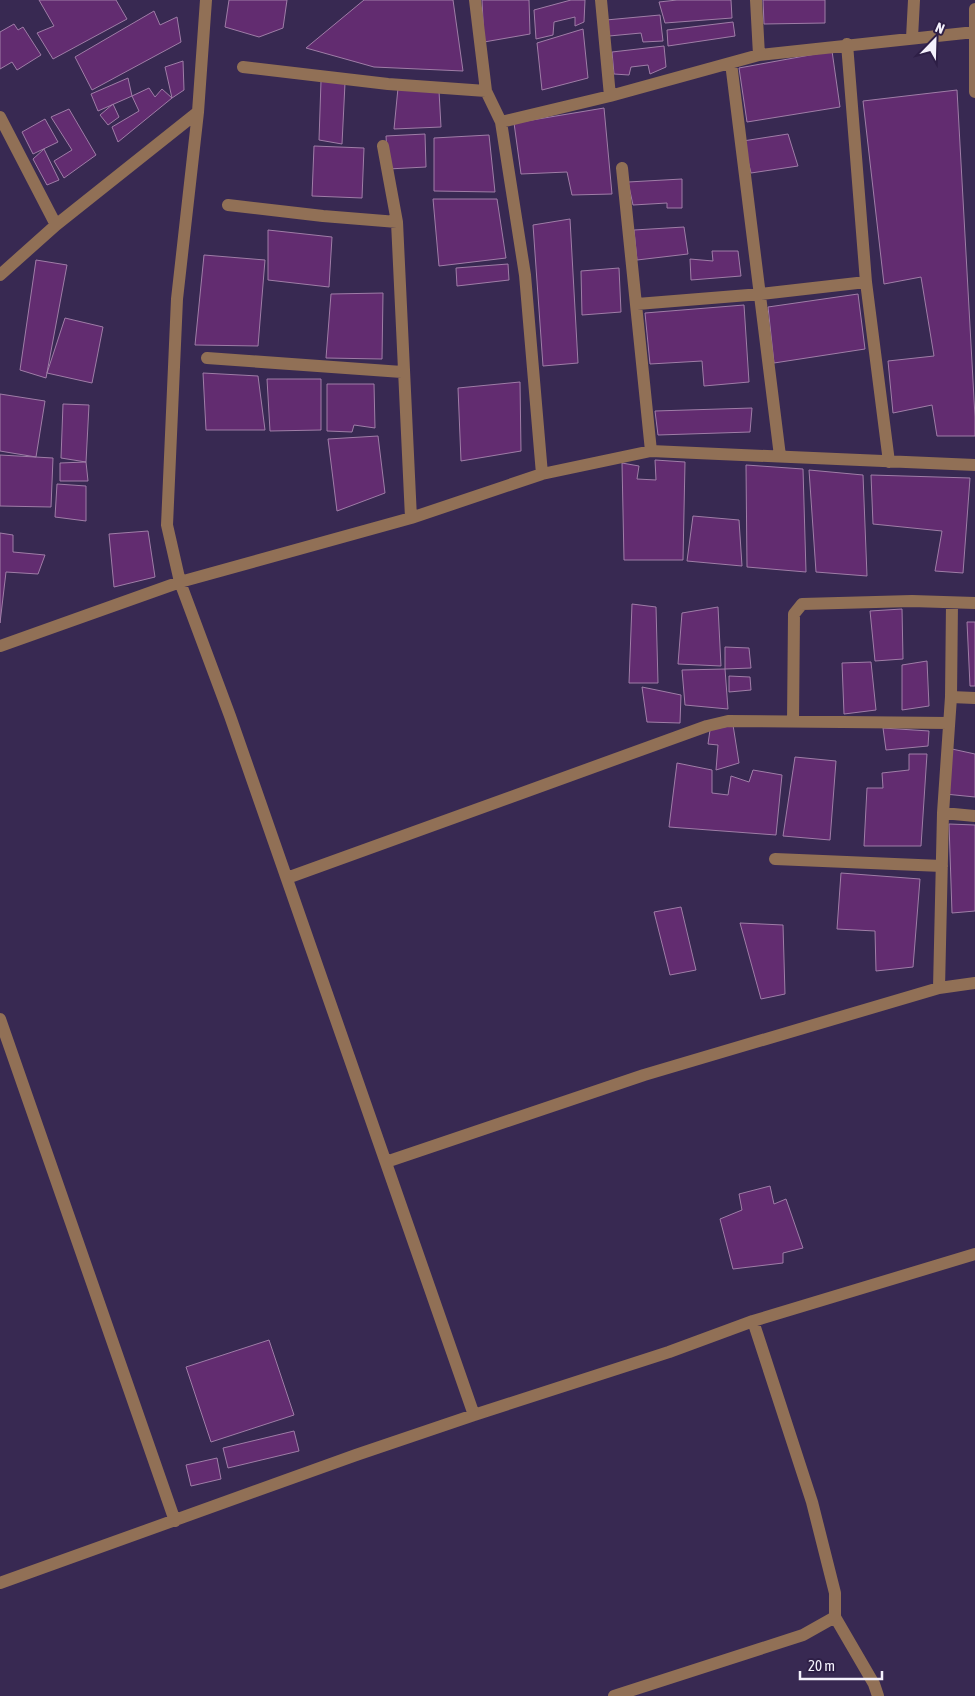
<svg xmlns="http://www.w3.org/2000/svg" width="975" height="1696" viewBox="0 0 975 1696" font-family="'Asap Condensed',sans-serif">
<style>
.building{fill:#622c70;stroke:#9f7da7}
.lines{fill:none;stroke-linecap:round;stroke-linejoin:round}
.minor{stroke:#917056;stroke-width:12}
</style>
<rect width="100%" height="100%" fill="#382952"/>
<path class="building" d="M39 0H116L127 19 53 59 37 33 54 26Z
M229 0H287L283 28 259 37 225 27Z
M364 0H453L463 71 374 67 306 48Z
M482 0H529L530 34 484 42Z
M571 0H585L584 22 575 26V17L554 22 553 35 536 39 534 10Z
M677 0H731L732 18 665 23 659 2Z
M763 0H825V23L764 24Z
M154 11 160 25 177 17 181 42 92 90 75 57Z
M660 15 663 41 643 42 641 33 609 36 606 20Z
M733 22 735 36 668 46 667 30Z
M14 24 18 30 23 27 41 55 17 70 12 62 0 69V32Z
M583 29 588 78 542 90 537 43Z
M664 46 666 67 650 74 648 65 631 67 629 75 614 74 612 52Z
M832 51 840 107 747 122 739 68Z
M183 61 184 90 172 98 165 67Z
M128 78 132 96 98 111 91 94Z
M321 81 345 83 342 144 319 140Z
M149 88 155 97 162 89 172 98 118 142 112 127 139 111 132 96Z
M398 88 439 91 441 127 394 129Z
M957 90 975 417V436H937L932 405 893 413 888 361 934 356 921 277 884 284 863 101Z
M113 104 119 117 108 125 100 115Z
M604 108 612 194 572 195 567 172 521 174 514 123Z
M69 109 96 155 64 178 54 161 72 150 51 117Z
M45 119 58 142 33 154 22 132Z
M425 134 426 167 388 169 386 136Z
M788 134 798 166 751 173 743 141Z
M489 135 495 192 434 191V138Z
M314 146 364 148 362 198 312 196Z
M44 149 59 180 47 185 33 159Z
M682 179V208H667V203L633 205 628 182Z
M433 199H497L506 258 439 266Z
M570 219 578 363 543 366 533 225Z
M684 227 688 254 637 260 634 230Z
M268 230 332 237 329 287 268 280Z
M712 251H738L741 276 691 280 690 259 713 261Z
M204 255 265 260 258 346 195 345Z
M36 260 67 265 46 378 20 370Z
M508 264 509 280 457 286 456 268Z
M619 268 621 312 582 315 581 271Z
M383 293 382 359 326 358 331 294Z
M858 294 865 349 774 363 768 307Z
M744 305 749 382 704 386 702 361 650 364 645 313Z
M65 318 103 327 92 383 47 373Z
M203 373 258 376 265 430H206Z
M267 379H321V430L270 431Z
M520 382 521 451 461 461 458 388Z
M327 384H374L375 428 354 425 352 432 327 431Z
M0 394 45 401 36 457 0 451Z
M63 404 89 405 86 462 61 458Z
M752 408 750 432 658 435 655 411Z
M378 436 385 493 337 511 328 439Z
M0 455 53 458 51 507 0 506Z
M655 460 685 462 683 560H624L622 463 639 466 637 479 656 480Z
M86 462 88 481H60V463Z
M746 465 803 469 806 572 747 567Z
M809 470 863 475 867 576 816 572Z
M871 475 970 478 963 573 935 571 942 531 873 524Z
M57 484 86 486V521L55 517Z
M693 516 739 520 742 566 687 561Z
M148 531 155 577 114 587 109 534Z
M0 533 13 535V552L45 555 38 574 6 572 0 623Z
M632 604 656 607 658 683H629Z
M718 607 721 666 678 664 682 613Z
M902 609 903 659 875 661 870 611Z
M967 622H975V686H970Z
M725 647 749 648 751 668 725 669Z
M927 661 929 706 902 710V665Z
M871 662 876 710 844 714 842 663Z
M725 669 728 709 685 705 682 670Z
M729 676 750 677 751 690 729 692Z
M642 687 681 695 680 723 647 722Z
M733 725 739 763 716 770 718 745 708 744 710 730Z
M883 728 929 731 928 746 886 750Z
M952 749 975 754V797L945 794Z
M909 754H927L921 846H864L867 788H883L882 773 909 770Z
M795 757 836 761 830 840 783 836Z
M677 763 712 770V793L728 795 731 776 749 782 753 770 782 775 776 835 669 827Z
M949 824 975 825V911L952 913Z
M841 873 920 879 913 967 876 971 875 931 837 929Z
M681 907 696 970 670 975 654 912Z
M740 923 783 925 785 994 761 999Z
M770 1186 774 1204 786 1199 803 1248 783 1253V1263L733 1269 720 1219 742 1210 739 1194Z
M269 1340 294 1415 211 1442 186 1367Z
M294 1431 299 1451 228 1468 223 1448Z
M217 1458 221 1479 191 1486 186 1465Z"/>
<g class="lines">
<path class="minor" d="M206 0 198 112 177 299 167 525 180 582 230 716 474 1415
M475 0 486 91 501 122 525 275 542 474
M601 0 610 96
M756 0 759 55
M975 9V92
M912 38 914 0
M847 44 866 282 889 462
M731 63 780 456
M243 67 388 84 486 91
M0 117 56 225
M501 122 610 96 759 55 975 32
M383 146 397 222 411 518
M622 168 651 451
M228 205 323 216 397 222
M0 275 56 225 198 112
M637 304 761 294 866 282
M207 358 402 372
M0 646 180 582 411 518 542 474 651 451 975 465
M951 697 975 698
M793 722 794 614 802 604 912 601 975 603
M943 813 975 816
M775 859 942 866
M287 878 707 726 728 721 949 723
M939 988 943 813 951 697 952 603
M0 1019 175 1521
M386 1162 644 1075 939 988 975 983
M0 1583 356 1455 474 1415 669 1352 753 1321 975 1254
M835 1617 874 1684 878 1696
M614 1696 803 1635 835 1617V1593L812 1502 753 1321"/>
</g>
<g transform="translate(935 40) rotate(23)" stroke="#2e1f46" stroke-width="4" paint-order="stroke">
<path d="M0-4L9 19L0 12L-9 19Z" fill="#f4f1fc"/>
<text y="-8" font-size="14" font-weight="bold" text-anchor="middle" fill="#f4f1fc">N</text>
</g>
<path d="M800 1671v8h82v-8" fill="none" stroke="#f4f1fc" stroke-width="2.5"/>
<text x="808" y="1671" font-size="15" fill="#f4f1fc" stroke="#2e1f46" stroke-width="4" paint-order="stroke">20 m</text>
</svg>
